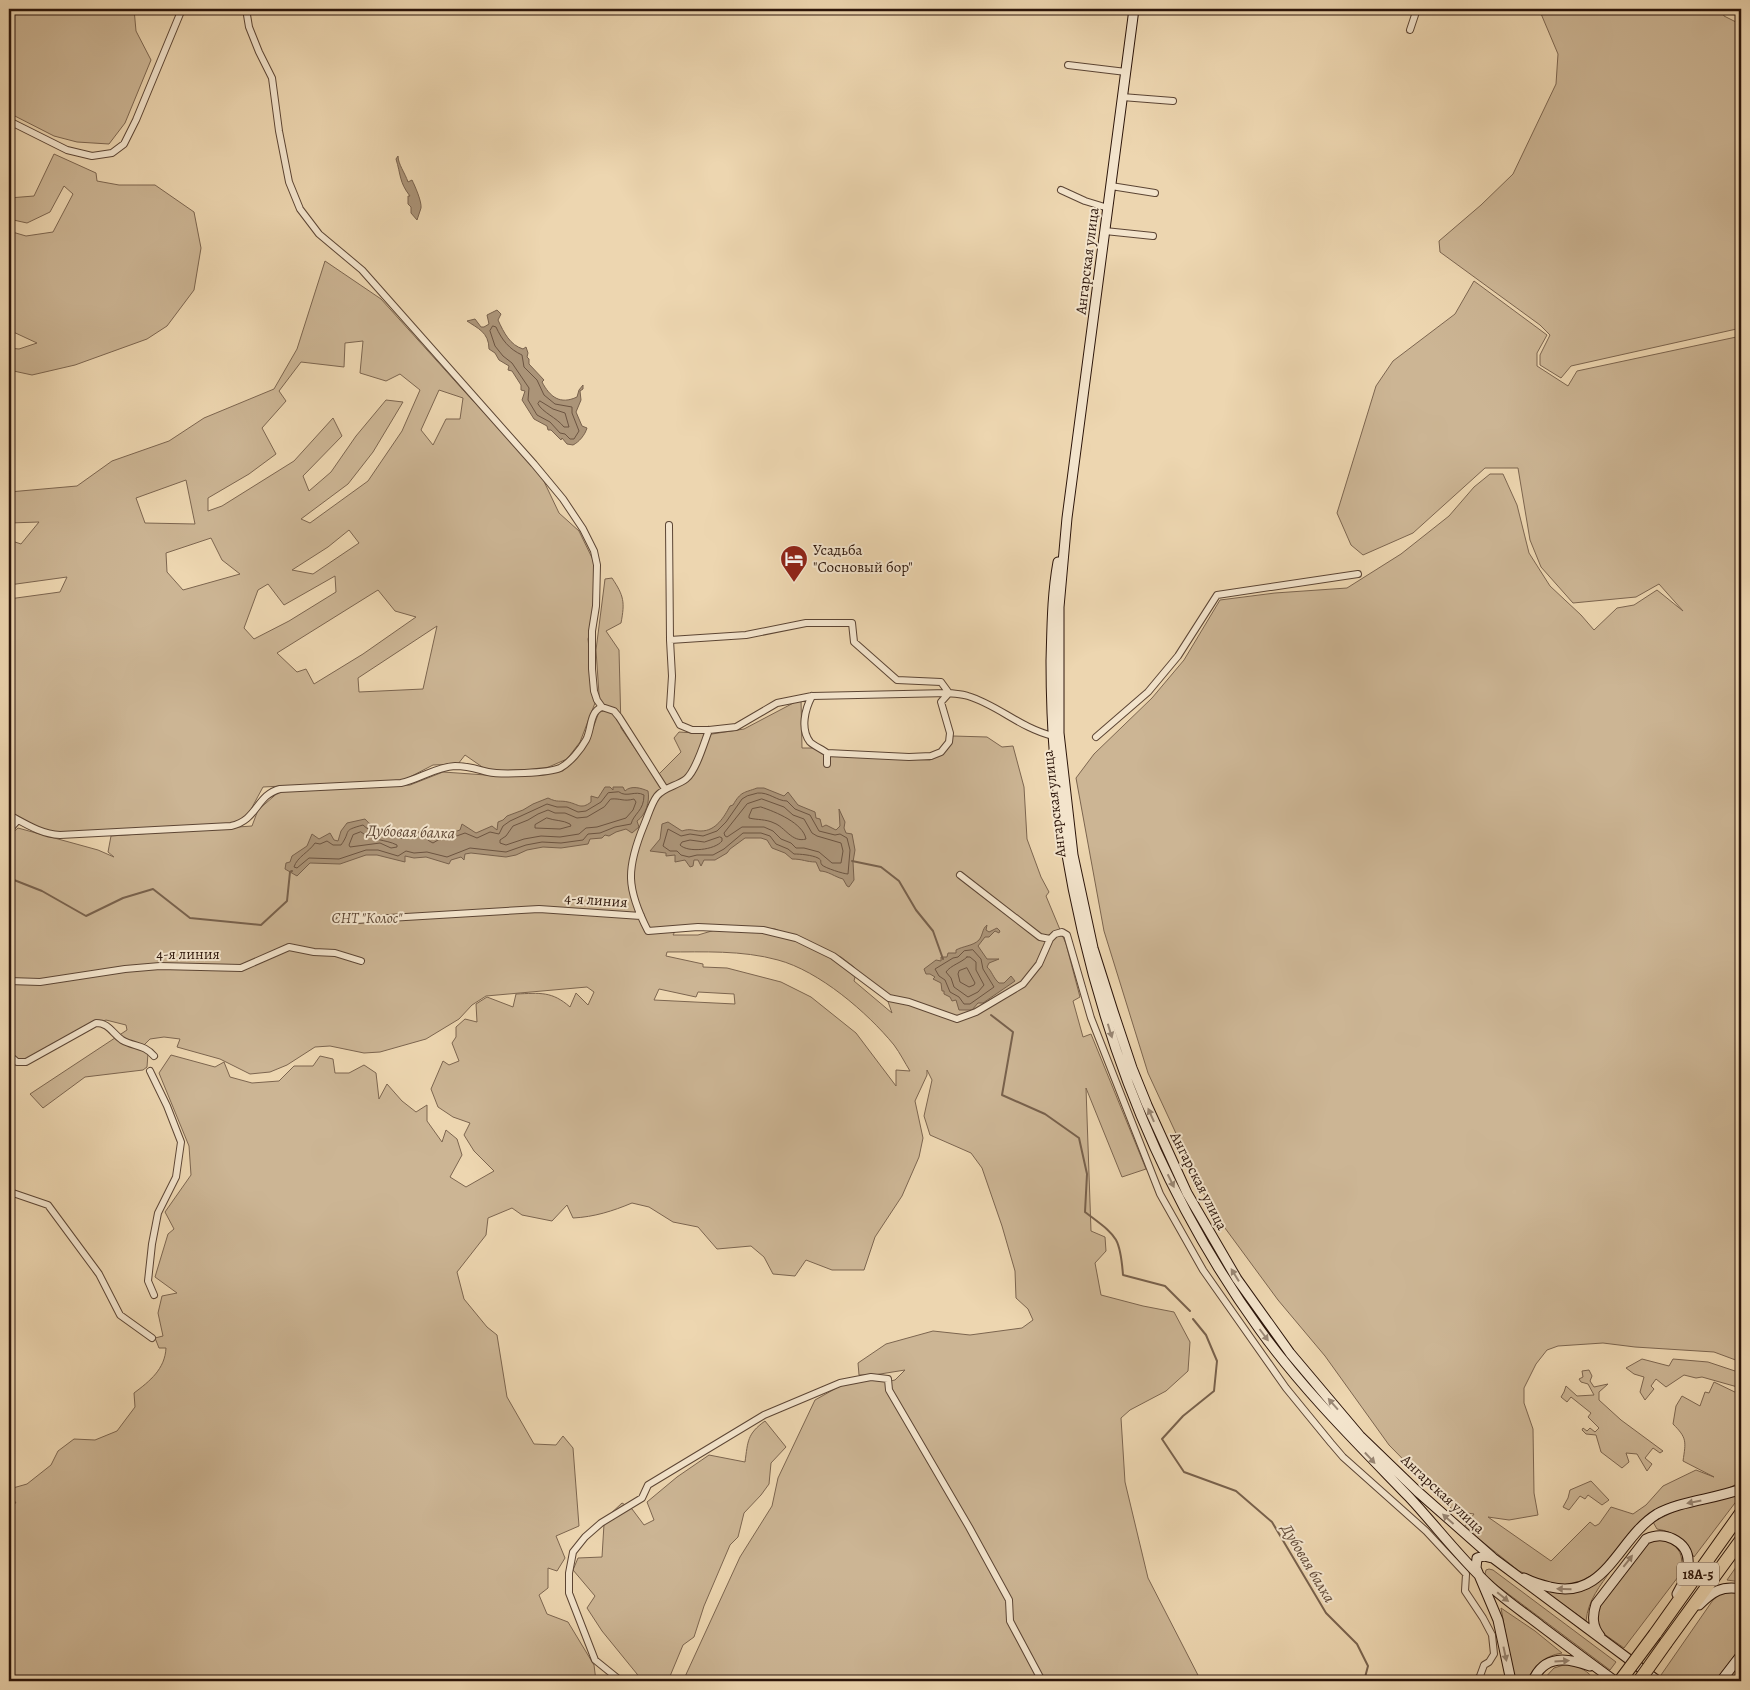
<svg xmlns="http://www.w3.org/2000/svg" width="1750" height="1690" viewBox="0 0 1750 1690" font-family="Alegreya,serif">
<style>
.green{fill:#ccb594;stroke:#7c654f;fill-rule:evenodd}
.water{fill:#ab9478;stroke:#78614c}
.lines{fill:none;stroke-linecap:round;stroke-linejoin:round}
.shore{stroke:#6c5441;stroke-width:1}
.stream{stroke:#78614c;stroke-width:2}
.street-casing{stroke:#5c4534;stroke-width:8}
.secondary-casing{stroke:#2c150a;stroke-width:11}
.highway-casing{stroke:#2c150a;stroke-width:14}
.street{stroke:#f3e4cc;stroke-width:6}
.secondary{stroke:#f3e4cc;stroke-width:9}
.highway{stroke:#edd6b0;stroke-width:12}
.highway-bridge-casing{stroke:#2c150a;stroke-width:14;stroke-linecap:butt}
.highway-bridge{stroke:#edd6b0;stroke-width:12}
.oneway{fill:#998775}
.labels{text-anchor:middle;stroke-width:4;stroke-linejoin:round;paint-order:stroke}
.shield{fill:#f3e4cc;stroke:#685344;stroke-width:1}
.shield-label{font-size:14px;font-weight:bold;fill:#2c150a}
.street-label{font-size:15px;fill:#2c150a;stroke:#f3e4cc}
.poi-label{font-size:15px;fill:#2c150a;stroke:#f3e4cc;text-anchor:start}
.park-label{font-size:15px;font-style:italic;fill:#5c4533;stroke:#f3e4cc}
.water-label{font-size:16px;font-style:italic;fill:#5f4836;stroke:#f3e4cc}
</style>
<rect width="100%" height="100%" fill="#edd6b0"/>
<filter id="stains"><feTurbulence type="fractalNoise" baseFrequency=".004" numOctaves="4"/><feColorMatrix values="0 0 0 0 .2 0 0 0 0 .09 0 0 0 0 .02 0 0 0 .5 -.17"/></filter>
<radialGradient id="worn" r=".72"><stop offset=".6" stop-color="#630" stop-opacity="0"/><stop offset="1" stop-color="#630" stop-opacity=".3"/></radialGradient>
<path class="green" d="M9 9H134L136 31 151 60 125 123 109 144 77 142 54 136 9 113Z
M1539 9H1722L1724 16 1736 22 1741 37V328L1571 366 1561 378 1540 365V355L1550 335 1540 325 1440 252 1439 241 1481 205 1513 174 1556 84 1558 54Z
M54 154 96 173 97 181 119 185H155L194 212 201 248 194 290 167 326 147 339 75 365 32 375 9 370V348L19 349 37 343 9 330V231L26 236 53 232 73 194 64 186 50 212 27 223 9 219V198L34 196Z
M325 261 381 299 464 391 540 473 559 513 579 531 596 566 593 622 588 639 595 703 580 742 567 759 544 769 488 771 465 755 458 764 433 765 404 780 263 787 249 813 237 825 50 834 9 811V599L60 592 67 577 9 585V540L21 544 39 522 9 523V492L77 486 112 461 169 441 204 418 274 389 297 349ZM363 341 360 373 386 381 400 374 420 390 402 431 368 481 310 523 301 519 348 484 373 452 403 402 386 400 356 436 331 472 309 491 303 476 342 436 333 418 294 461 222 506 208 511V498L249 474 276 454 262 428 286 401 279 391 301 362 344 367 345 343ZM439 390 463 398 460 419H446L433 445 421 430ZM186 480 195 524 145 523 136 498ZM349 530 359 543 313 574 292 570 328 547ZM211 538 222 560 240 574 183 590 167 572 166 553ZM335 576 336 592 289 621 254 639 244 628 258 590 268 584 284 605ZM378 590 395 611 416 617 363 654 314 684 306 669 297 672 277 653ZM437 626 423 689 359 692 358 678Z
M1474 281 1547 335 1537 353V366L1568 386 1577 371 1741 336V1362L1714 1352 1635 1347 1603 1343 1558 1346 1547 1350 1536 1364 1524 1388V1403L1533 1429 1534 1493 1538 1515 1509 1520 1488 1517 1551 1561 1590 1522 1595 1526 1599 1524 1611 1507 1633 1514 1646 1505 1663 1486 1696 1470 1714 1477 1683 1461C1686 1441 1687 1438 1673 1424L1676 1406 1682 1396 1700 1406 1705 1392 1709 1393 1714 1382 1741 1395V1482L1718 1493 1676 1501 1652 1512 1635 1527 1598 1572 1572 1586 1545 1582 1519 1571 1464 1527 1474 1514 1454 1511 1389 1445 1325 1356 1278 1300 1211 1209 1148 1073 1104 931 1076 778 1094 754 1152 698 1184 660 1220 600 1275 593 1347 588 1401 554 1449 516 1474 487 1490 474H1503L1517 505 1529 553 1550 586 1581 615 1594 630 1617 608 1634 605 1657 590 1683 611 1659 584 1636 597 1573 603 1541 567 1530 540 1518 468H1485L1413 533 1363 555 1351 545 1337 513 1376 386 1393 361 1455 314Z
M612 578C624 596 625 602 621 623L606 631 619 650 621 728 655 778 681 752 674 738 679 732 712 734 744 729 801 699 802 748H815L829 756 930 760 947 750 953 736 987 737 1002 747 1013 746 1024 787 1027 839 1041 877 1049 892 1046 896 1066 944 1080 997 1073 1001 1083 1037 1091 1034 1146 1169 1122 1177 1086 1088 1091 1231 1105 1237 1106 1251 1095 1263 1101 1295 1143 1306 1174 1312 1190 1342 1188 1371 1166 1391 1130 1410 1121 1418 1125 1482 1148 1578 1201 1681H683L740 1557 772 1506 778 1478 815 1400 840 1386 872 1379 886 1382 895 1380 905 1370 874 1375H859L858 1363 886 1344 933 1331 970 1335 1022 1328 1033 1320 1028 1309 1016 1298 1015 1271 1002 1226 982 1168 971 1153 930 1135 924 1116 932 1080 927 1070V1075L915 1101 923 1138 919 1157 902 1196 875 1237 864 1270H832L806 1260 795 1276 773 1274 764 1257 751 1246 717 1249 698 1227 673 1222 649 1207 632 1203C613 1211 594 1217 573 1218L567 1205 552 1221 522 1215 512 1208 488 1218 486 1235 457 1272 464 1299 487 1327 497 1335 507 1397 534 1444 556 1445 563 1436 573 1448 579 1526 556 1536 565 1558 557 1571 548 1568V1588L539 1595 547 1614 568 1622 594 1665 596 1681H18L9 1677V1504L16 1503 11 1496 13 1488 27 1484 51 1465 58 1451 74 1439 95 1440 117 1431 135 1407 134 1393C150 1381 165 1369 166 1348H159L155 1338 163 1336 158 1313 162 1296 177 1293 155 1277 168 1234 174 1229 165 1212 191 1175 189 1146 159 1073 171 1055 215 1067 224 1062 230 1077 252 1083 279 1081 294 1066H313L320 1056 333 1059 335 1073H349L364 1065 376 1073 379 1099 387 1084 402 1101 416 1112 427 1105V1121L442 1142 446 1130 457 1139 462 1155 450 1177 466 1187 494 1171 474 1151 464 1135 470 1123 453 1117 438 1107 431 1089 443 1061 449 1065 459 1061 452 1043 456 1037V1027L465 1019 477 1022 476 1004 487 997 513 1007 516 994C540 993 552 991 570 1007L576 993 588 1005 594 992 587 987 486 996 472 1005 459 1019 426 1039 380 1052 364 1053 330 1046 315 1047 287 1065 270 1072 250 1074 220 1059 177 1047 180 1039 164 1037 150 1039 141 1048 148 1053 147 1067 143 1070 85 1077 43 1108 30 1094 127 1030 126 1025 106 1020 82 1030 26 1060 17 1059 9 1052V836L18 828 98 850 114 857 108 852 111 836 252 826 258 810 281 790 410 785 443 772 500 776 563 771 588 742 600 709 596 650 605 579ZM678 926 715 930 698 935H673ZM760 928 775 929 841 957 854 967 866 980 885 993 892 1013 854 981 855 977 834 959 796 941ZM667 952C703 952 742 950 778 960 819 971 867 1012 894 1045 900 1053 905 1063 910 1071L896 1070V1086L856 1033 811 997 781 982 727 968 703 967V964L666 956ZM659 989 696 997 698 992 734 994 735 1004 654 1000Z
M1642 1359 1669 1366 1673 1359 1708 1362 1741 1373V1388L1702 1377 1696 1378 1684 1375 1666 1387 1656 1379 1651 1386 1654 1389 1645 1400 1640 1392 1644 1377 1634 1374 1626 1368Z
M1589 1370 1592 1376 1590 1381 1594 1387 1608 1384 1599 1392V1400L1621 1420 1663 1451 1660 1453 1653 1448 1645 1458 1652 1464 1647 1471 1637 1454 1626 1453 1629 1462 1622 1468 1601 1452 1596 1435 1586 1434 1582 1430 1583 1428 1587 1431 1590 1428 1595 1432 1599 1428 1588 1417 1591 1413 1571 1397 1567 1402 1561 1397 1564 1392 1566 1386 1577 1396 1594 1395 1588 1384 1581 1382 1579 1379 1583 1377 1582 1371Z
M765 1421 786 1447 771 1463 769 1484 761 1495 744 1513 738 1537 730 1545 704 1606 694 1637 683 1645 668 1681H641L637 1674 602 1631 587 1608 595 1596 573 1570 578 1558 602 1557 604 1524 607 1517 622 1503 632 1509 644 1525 654 1520 647 1502 677 1477 709 1455 745 1462C748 1441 747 1434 765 1421Z
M1591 1481 1609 1500 1602 1505 1588 1495 1585 1499 1580 1496 1569 1510 1563 1507 1568 1498 1570 1490Z
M1737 1495H1741L1694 1557C1684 1540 1675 1532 1657 1529L1653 1522 1681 1508Z
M1652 1540C1675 1539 1685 1550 1681 1573L1624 1648 1600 1631 1598 1626V1608L1643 1546Z
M1741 1560V1582L1727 1580Z
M1489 1569 1493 1570 1616 1662 1610 1670 1487 1578 1485 1574 1486 1570Z
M1612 1569C1600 1586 1588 1600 1586 1621L1542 1589C1573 1598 1590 1593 1612 1569Z
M1729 1591 1741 1594V1647L1715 1681H1670L1661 1675 1713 1600 1720 1594Z
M1501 1608 1535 1631 1562 1653C1543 1656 1535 1666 1526 1681H1514Z
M1741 1660V1681H1726Z
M1567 1664C1578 1666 1590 1671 1594 1681H1542L1554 1668Z"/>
<path class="water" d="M398 156C398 164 405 173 408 182L412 180C415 186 422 202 421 208 420 212 418 216 417 220L411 213V207L408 204V196H410C399 182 401 175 396 159Z
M497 310 501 314 498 320C504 333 510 345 523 349L526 347 528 353 527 357 529 359V364L544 380 542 382C550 397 560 405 577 397L579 390 583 385V389L580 391 581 400 576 412 582 426 587 428C585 435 579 442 573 445L567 444 562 438 561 440 551 430H548L547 426 534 419 522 400 525 391 521 390V385L512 371 508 370 509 366 499 360 495 353 489 349C489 332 477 328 467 321L475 319 481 327H484L489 324 487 315Z
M605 787H610L613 790V787H623L625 791C631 785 641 788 648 791 650 801 646 815 637 821L639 827 632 833 626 829 616 832 609 836 605 835 602 838 590 839 588 844 561 848 543 847 527 850 516 855 506 857 471 853 465 854 464 860 461 857 451 860 449 864 426 857 414 858 405 856V862L377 855H366L340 864 310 863 297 876 285 869 286 863 290 862 292 856 307 846 312 834 319 839 330 833 334 840 338 841 341 831 347 823 365 819C375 831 384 827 398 830V833L404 834 412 832H420L430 834 433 839C440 830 451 834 460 830L462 824 476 833 492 826 497 830 498 822 503 820 507 816 523 810 533 804 548 798C558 803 560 800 568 802 578 804 581 810 591 802V796L598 798Z
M757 788H764L784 796 788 792 798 805 815 812 816 818 820 819 822 827 826 825 836 830 840 826 839 809 845 822 844 828 846 833 852 834 855 850 853 862 854 880 849 887 847 886 843 879C835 877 828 871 820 871L816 862C806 862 803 859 792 859L785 853 772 848 767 840 761 838H745L730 849 727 853 715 860H704L701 866 698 860H694L693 866 690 867 685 860 675 862V855L666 856V853L650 851 660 839 662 824 668 822 682 831C691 828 693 831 701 831 716 831 724 817 730 806L733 805C741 791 744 793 757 788Z
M987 925 986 930 989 932 997 928 1000 931 999 933 995 931 989 937H985L978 946 987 959H999L989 963 987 967C992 971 993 978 999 983H1004L1011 976 1015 981 983 1003H978L972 1010H959L956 1000 952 1001 950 997 944 994V991H942L941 983 933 979 935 977 930 974H926L924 969 936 960 941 961V957H947L948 953H956V950C963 946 973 946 979 940 983 935 982 929 987 925Z"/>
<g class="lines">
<path class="shore" d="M493 326 496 327C502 340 509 349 522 355L524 367 537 380 544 395 555 404 572 407V413L579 431 574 439H570L565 434 560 433 550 422 537 415 528 400 529 388 512 363 503 356 495 346 490 331Z
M540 401 553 409 565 413 569 427H564C556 417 543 413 538 404Z
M619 792C627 798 635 790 644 795 644 811 634 813 631 824L615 827 600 833 588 834 583 840 561 843 542 842 526 845 506 852 470 848 447 857 427 852 414 853 406 851 398 856 378 850H366L339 859 309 858 297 868 294 867C297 857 309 852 315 843L320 844 327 841 333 845H341C352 830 341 831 363 825 370 832 383 836 392 834 402 843 411 835 422 837 427 838 428 841 433 843L443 837 451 838 465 833 477 838 490 832 499 834 503 826 510 821 547 804 557 807H567L578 812 586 811 601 802 608 793Z
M758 793C769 792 777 801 787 801L795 809 810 815 819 831 835 835 840 834 847 838 850 850 848 874C844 874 825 868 822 865 819 861 823 861 818 858 812 855 800 854 794 854L788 849 776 844 770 836 761 833H743L724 849 713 855H697L689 857 681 855 677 851H670L663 846 668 829 681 836 690 834 703 836 717 831 726 822 742 799 747 796Z
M611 799C621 798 623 802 634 799L636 802 633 810 626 818 597 827 586 828 579 834 560 837 541 836 524 839 506 845 500 843V840L506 836 513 826 528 820 538 814 548 810 555 813H565L577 818 587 817 604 807Z
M762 799 784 807 793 815 804 819 812 833 817 836 841 843 843 851 841 863H832L819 852 804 848H796L791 843 781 839 773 831 764 827H742L727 837 725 836 724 833 747 804Z
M761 807C776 812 803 823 806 839 792 843 785 827 774 823 766 819 757 820 749 818V816L752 809Z
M547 818C555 821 563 820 570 824L571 826 560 829 535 828V825Z
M361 832C372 841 385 839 397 845V847L391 848 380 843 350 847 349 845 353 835Z
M720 837 722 838V841C715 850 688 853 680 845L682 842 690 840 704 842Z
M973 950 981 959 983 969 994 987 970 1004H964L959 997 950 992 945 980 939 976 935 969 953 958 958 957 964 951Z
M967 957H970L976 962V970L984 985 978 992 968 997 954 987 951 978 946 972C951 965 961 963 967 957Z
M967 968 975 983 974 985 969 987 960 982 958 974 959 971Z"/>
<path class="stream" d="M852 861 881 867 899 881 916 910 933 931 943 959
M9 878 42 891 86 916 123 898 153 889 190 918 261 925 287 901 290 872 292 871
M991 1015 1013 1032 1002 1095 1045 1114 1079 1138 1087 1174 1085 1212C1116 1236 1120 1235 1123 1275L1165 1286 1190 1311
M1193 1319 1206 1335 1217 1361 1214 1391 1183 1416 1162 1439 1184 1472 1236 1491 1272 1522 1326 1613 1357 1644 1368 1666 1364 1681"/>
<defs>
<path id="street" d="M246 9 249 27 259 52 272 78 279 131 289 182 300 209 319 234 362 270 534 464 563 499 583 529 594 551 597 565 596 606 592 631V669L594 691 597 700 602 707 614 711 619 717 665 789
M1410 30 1417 9
M1068 65 1126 72
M1122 97 1173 101
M9 121 67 150 92 156 112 153 124 144 136 120 182 9
M1111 186 1155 193
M1061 190 1085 201 1108 208
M1105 231 1153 236
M669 525 670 640 672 676 670 707 680 725 692 730H709L736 727 777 703 812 696 949 693C955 694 962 694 968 696 998 705 1020 728 1053 736
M670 640 746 635 806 623H852L854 642 897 680 941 682 949 693 941 702 950 733 949 742 941 752 931 756 909 757 827 753V764
M812 696C805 709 800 729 810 742 814 746 822 749 827 753
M709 730C704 743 696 771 686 779 677 786 664 787 657 796 651 804 648 816 644 825 626 869 626 888 648 931L698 927 763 930 796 938 833 956 889 998 909 1002 957 1019 976 1012 1023 984 1039 964 1050 939 1055 934 1062 932 1067 935 1091 1018 1160 1194 1203 1270 1286 1388 1331 1443 1343 1457 1426 1531 1466 1574 1465 1591 1483 1618 1492 1635 1494 1654 1489 1662 1484 1665 1480 1676 1476 1681
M1096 737 1148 692 1178 656 1217 595 1358 574
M9 815C26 824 41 834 60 835L231 826C258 820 256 795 280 789L401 783C420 779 435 767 455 766 469 766 476 769 488 772 501 775 549 773 560 768 570 763 581 749 586 740 592 729 589 712 602 707
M9 830 18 820
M960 875 1040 937 1050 939
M339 921 539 909 641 916
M9 981 40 982 125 969 160 966 241 968 289 947 314 952 335 953 361 961
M9 1055 17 1062H26L96 1023C109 1023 112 1033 122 1040 134 1047 144 1044 154 1056
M150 1071 167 1106 181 1142 176 1177 158 1213 152 1244 148 1281 154 1295
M9 1190 10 1192 48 1205 99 1274 120 1315 152 1338
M621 1681 595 1660 569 1593V1573L573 1552 585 1537 601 1523 642 1498 648 1485 764 1415 840 1383 871 1377 888 1379 889 1390 969 1527 1009 1600 1010 1621 1042 1681"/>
<path id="secondary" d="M1134 9 1067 518 1059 607V733L1073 855 1093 948 1113 1011 1132 1068 1147 1105 1187 1193 1237 1279 1290 1353 1360 1436 1417 1491 1493 1558 1658 1681
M1058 562C1052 595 1052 627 1051 661 1051 722 1055 783 1065 844 1094 1019 1156 1186 1260 1330 1304 1391 1357 1443 1409 1497 1436 1526 1460 1558 1489 1585 1505 1600 1523 1612 1541 1626 1565 1644 1590 1663 1615 1681
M1492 1558 1484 1556 1477 1558 1476 1568 1498 1620 1511 1681
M1524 1578C1532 1582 1541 1585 1550 1587 1606 1601 1618 1538 1657 1514 1680 1501 1715 1499 1741 1489
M1699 1605C1712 1592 1722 1585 1741 1589
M1600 1636C1592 1626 1592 1616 1596 1604L1646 1539C1655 1535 1663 1534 1673 1539 1697 1551 1688 1575 1677 1594
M1533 1681C1544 1654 1568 1658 1590 1666
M1721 1681 1741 1655"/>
<path id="highway" d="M1655 1634 1741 1513
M1666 1643 1741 1540"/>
</defs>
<use href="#street" class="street-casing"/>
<use href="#secondary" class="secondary-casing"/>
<use href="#highway" class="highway-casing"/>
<use href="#street" class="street"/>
<use href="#secondary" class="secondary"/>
<use href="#highway" class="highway"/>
<defs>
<path id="highway-bridge" d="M1620 1681 1655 1634
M1639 1681 1666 1643"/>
</defs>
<use href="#highway-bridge" class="highway-bridge-casing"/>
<use href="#highway-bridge" class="highway-bridge"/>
</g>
<defs><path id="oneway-solid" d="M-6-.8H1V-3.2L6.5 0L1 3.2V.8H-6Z" transform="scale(1.25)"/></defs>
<g class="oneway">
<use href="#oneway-solid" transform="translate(1110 1031) rotate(73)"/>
<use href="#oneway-solid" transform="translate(1151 1115) rotate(-114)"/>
<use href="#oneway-solid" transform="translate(1171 1181) rotate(64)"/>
<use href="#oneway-solid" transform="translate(1235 1275) rotate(-122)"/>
<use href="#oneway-solid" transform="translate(1264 1335) rotate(53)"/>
<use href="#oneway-solid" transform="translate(1333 1404) rotate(-131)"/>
<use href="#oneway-solid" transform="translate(1370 1458) rotate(47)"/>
<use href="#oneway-solid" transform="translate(1694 1502) rotate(169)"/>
<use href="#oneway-solid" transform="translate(1448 1519) rotate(-138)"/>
<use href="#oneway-solid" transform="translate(1628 1561) rotate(-52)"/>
<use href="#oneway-solid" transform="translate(1564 1589) rotate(-179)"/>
<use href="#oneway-solid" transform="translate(1503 1597) rotate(39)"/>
<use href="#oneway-solid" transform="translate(1505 1654) rotate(78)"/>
<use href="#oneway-solid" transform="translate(1562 1661) rotate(-4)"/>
</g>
<defs>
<symbol id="hotel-pin" viewBox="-11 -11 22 30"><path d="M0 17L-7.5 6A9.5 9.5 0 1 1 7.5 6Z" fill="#8f2418" stroke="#f3e4cc"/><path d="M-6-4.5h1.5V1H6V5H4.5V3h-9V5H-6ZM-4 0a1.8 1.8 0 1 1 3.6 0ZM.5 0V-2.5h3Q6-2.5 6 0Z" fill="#fff"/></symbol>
</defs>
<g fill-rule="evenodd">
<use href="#hotel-pin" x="778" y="543" width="32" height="43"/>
</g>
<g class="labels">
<rect class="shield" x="1677" y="1562.5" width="42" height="23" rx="4"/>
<g class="shield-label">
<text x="1698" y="1579">18А-5</text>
</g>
<g class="street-label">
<text transform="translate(1087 261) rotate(-83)" y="5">Ангарская улица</text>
<text transform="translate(1054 804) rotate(-97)" y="5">Ангарская улица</text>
<text transform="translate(596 900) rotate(4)" y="5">4-я линия</text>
<text x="188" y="959">4-я линия</text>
<text transform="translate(1199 1181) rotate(63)" y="5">Ангарская улица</text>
<text transform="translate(1443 1494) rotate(43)" y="5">Ангарская улица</text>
</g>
<g class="poi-label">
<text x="813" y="555">Усадьба<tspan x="813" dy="17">"Сосновый бор"</tspan></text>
</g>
<g class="park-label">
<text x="367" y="923">СНТ "Колос"</text>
</g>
<g class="water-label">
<text transform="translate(411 831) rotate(2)" y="6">Дубовая балка</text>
<text transform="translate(1309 1563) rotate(59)" y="6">Дубовая балка</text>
</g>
</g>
<rect width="1750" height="1690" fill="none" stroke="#edd6b0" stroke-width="30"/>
<rect x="10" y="10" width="1730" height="1670" fill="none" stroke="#2c150a" stroke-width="2.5"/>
<rect x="15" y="15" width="1720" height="1660" fill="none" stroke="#2c150a"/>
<rect width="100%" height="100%" filter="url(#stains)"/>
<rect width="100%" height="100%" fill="url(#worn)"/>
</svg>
